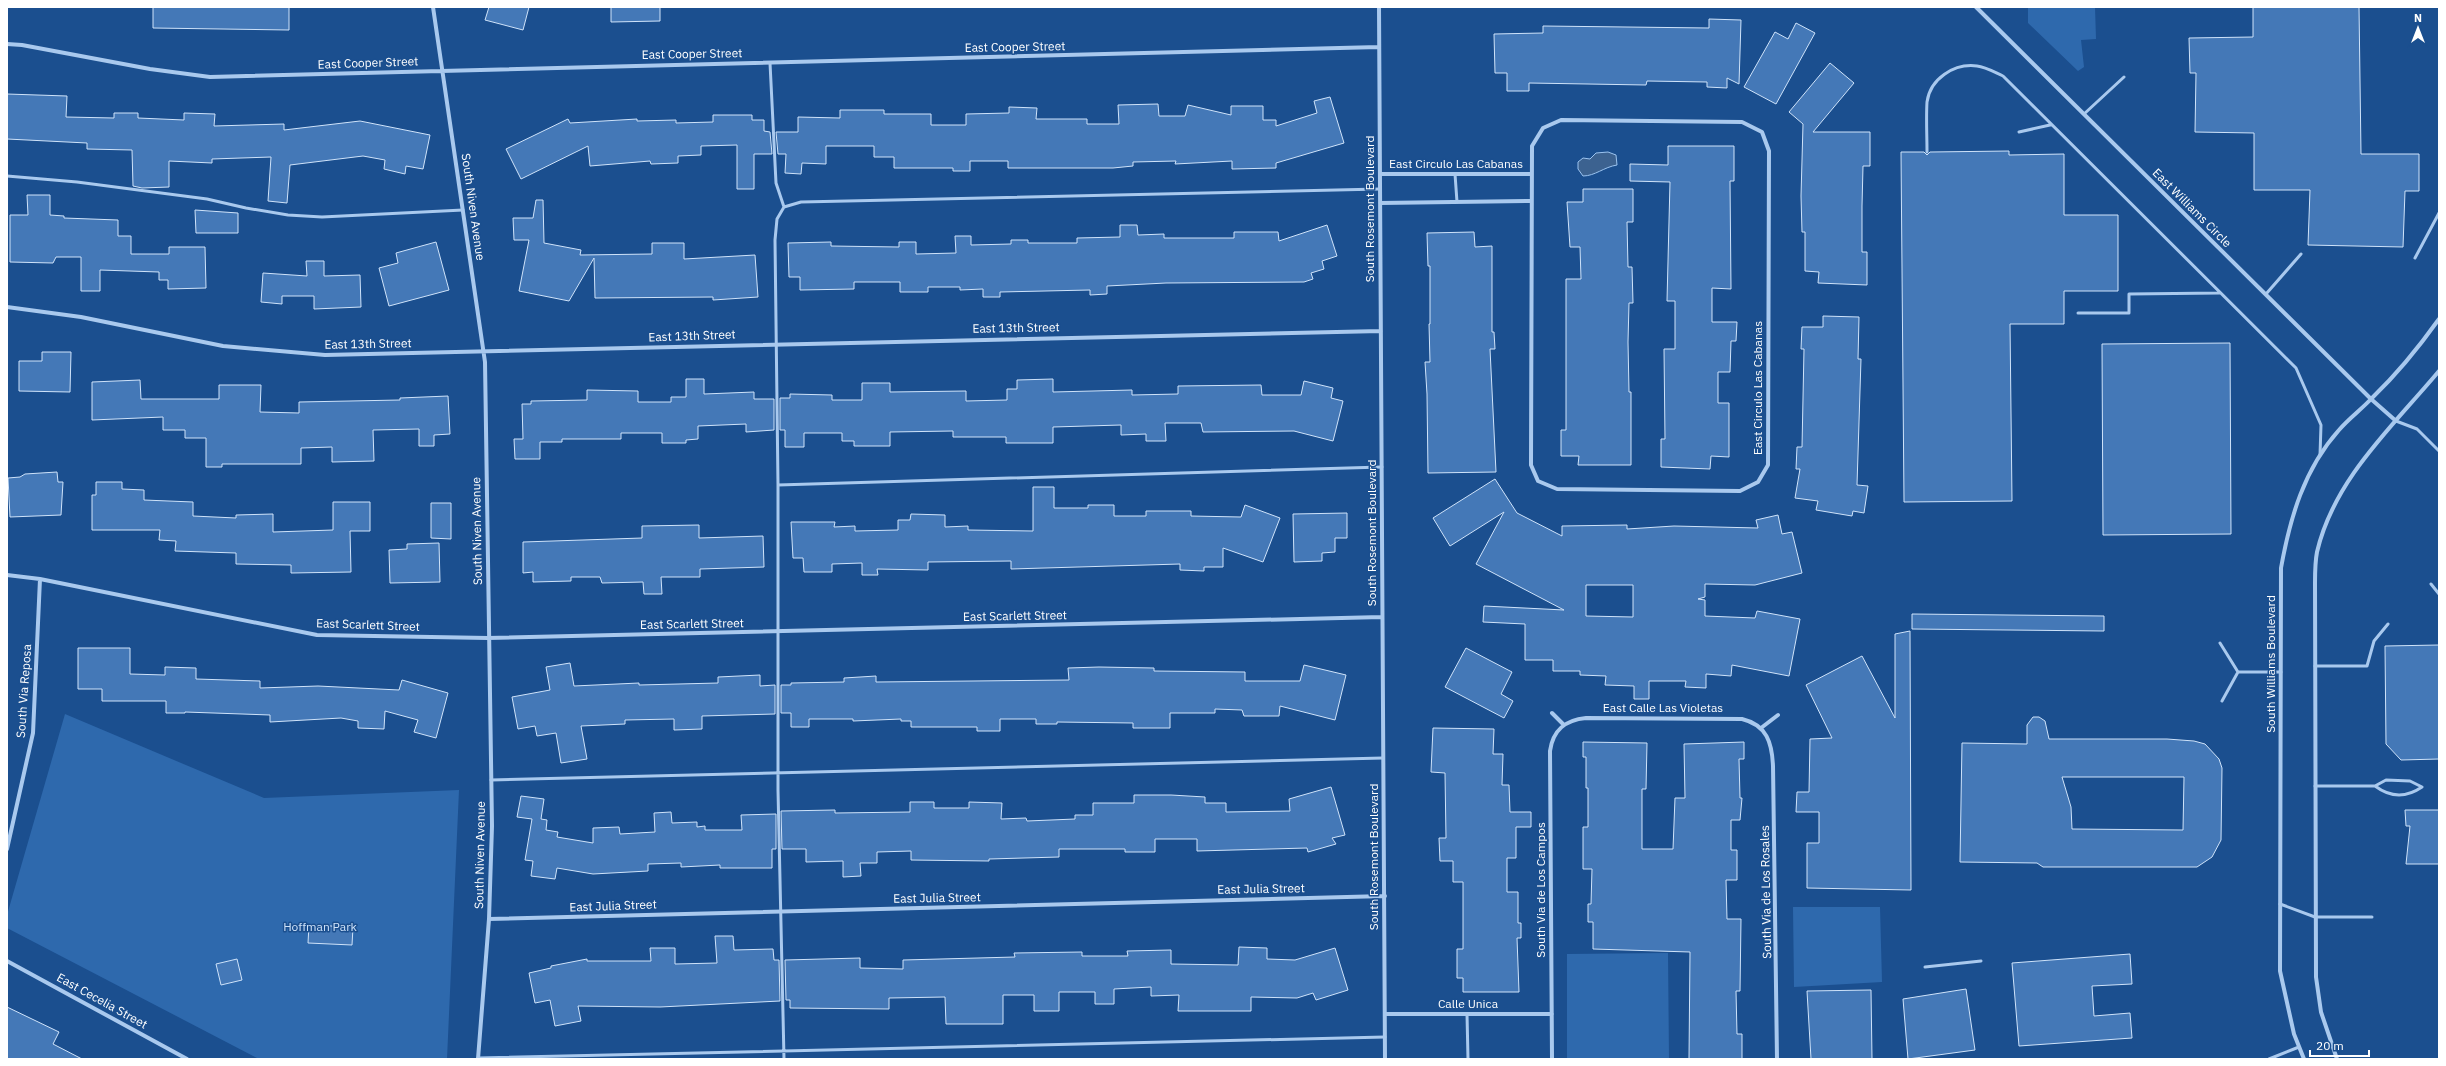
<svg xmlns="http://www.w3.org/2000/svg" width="2446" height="1066" viewBox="0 0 2446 1066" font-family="'IBM Plex Sans',sans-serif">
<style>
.green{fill:#2e69ad}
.water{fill:#3c6290;stroke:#9cc4f0}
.building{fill:#4478b7;stroke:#cfe3fa;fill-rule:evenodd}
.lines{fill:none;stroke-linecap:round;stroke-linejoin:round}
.lane{stroke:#a9c9ee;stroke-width:3}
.street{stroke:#a9c9ee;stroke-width:4}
.labels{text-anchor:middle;stroke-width:3;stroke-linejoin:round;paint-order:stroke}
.street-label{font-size:12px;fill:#fff;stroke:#1b4f8f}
.park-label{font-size:12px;fill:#cfe3fa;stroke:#1b4f8f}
</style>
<rect width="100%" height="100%" fill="#1b4f8f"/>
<path class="green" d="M2028 7H2095L2096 39 2081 40 2084 67 2078 71 2028 23Z
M65 714 264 798 459 790 447 1059H259L7 928V915Z
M1793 907H1880L1882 982 1794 987Z
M1668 953 1669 1059H1567V954Z"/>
<path class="water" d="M1608 152 1616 155 1617 165C1604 167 1595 176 1583 176L1578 169V162L1583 158 1590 159 1596 153Z"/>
<path class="building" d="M153 7H289V30L153 28Z
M489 7H529L523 30 485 20Z
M611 7H660V21L611 22Z
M2253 7H2359L2361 154H2419V191H2405L2403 247 2308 245 2310 190H2254V133L2195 132 2196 73H2190L2189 38 2253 37Z
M1709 19 1741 20 1739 84 1727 78V88L1707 87V82L1647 81 1646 85 1529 83V91H1507V73H1495L1494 34 1543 33V26L1709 28Z
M1796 23 1815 33 1776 104 1744 87 1775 32 1788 39Z
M1830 63 1854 83 1813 132H1870V166H1863L1862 206V252H1867V285L1818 283 1819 272 1805 271V232H1802L1801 196 1803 124 1789 112Z
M7 94 67 96 66 117 114 118V113H138V118L184 120V113L215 114 214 126 284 124V130L360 121 430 135 423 169 406 166 405 174 384 169 385 160 363 156 290 165 287 203 268 201 271 157 212 159V163L169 161V187L142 188 133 186 132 150 87 149V143L7 139Z
M1330 97 1344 143 1276 163V168L1232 169V161L1175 164 1176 161 1133 162V166L1113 168H1008V161H970V171H953V168H894V157H874V146H826V164L802 163 801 174 785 173 786 154H778L776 132H798V117L840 118V110H884V114H931V125H966V114L1009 113V107L1037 108 1036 119H1087V124H1119L1118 105 1158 104 1159 116H1185L1188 105 1231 115V106H1263V120H1276V126L1317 113 1314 101Z
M713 115H752V120H764V131L770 132 772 154H754V189H737V145L701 146V155L678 156V163L651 164 650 161 590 166 588 146 521 179 506 149 568 119 570 123 637 119V121L676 120V123L713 122Z
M1668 146H1734V181H1730L1731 289 1712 288V322H1737L1736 341H1731L1730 372H1718V403H1729V457L1711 456 1710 469 1661 467V439H1665L1664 349H1675V301H1667L1670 182 1630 181V164L1668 165Z
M2009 151V155L2064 154V215H2118V291H2064V324H2010L2012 501 1904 502 1901 152H1924L1927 155 1930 152Z
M1583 189H1633V222H1627L1628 267H1632L1633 303H1629L1628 342 1629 392H1631V465H1578L1579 456H1561V430H1566V279H1581L1580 247H1570L1567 202H1583Z
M27 195H50V215L64 216V218L118 220V236H131V254H169V247H205L206 288 168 289V280H159V272L100 270V291H81V257H56L53 263 10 262V215H28Z
M536 200H543L544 243 581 250 580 255 652 254V243H684V259L755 255 758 297 713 300V297L595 298 594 258 569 301 519 291 529 240H514L513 218H533Z
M195 210 238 213V233H196Z
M1120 225H1137L1138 235 1164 234V238H1234V232H1278L1279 241 1327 225 1337 256 1322 261 1324 269 1311 273 1313 279 1304 282 1166 283 1107 286V294L1090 295V290L1000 292V297H983V289L960 290V287H928V292H900V282H854V289L800 290V277H789L788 243 831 242V246L899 247V242H916V254L956 253 955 236H971V245L1011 244V240H1028V243H1077V238L1120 237Z
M1474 232 1475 247 1492 246V332H1494L1495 349H1490L1496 472 1428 473 1427 394 1425 362H1430L1429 324H1430V266H1428L1427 233Z
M436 242 449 290 389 306 379 268 398 263 396 253Z
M306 261H324V276L360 275 361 307 314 309V296H282V304L261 302 263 273 307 276Z
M1823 316 1859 317 1858 359H1861L1857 485 1868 486 1864 513 1853 511 1852 516 1816 510 1818 501 1795 498 1800 469H1796L1797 447H1802L1804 349H1801L1802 327H1823Z
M2230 343 2231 534 2103 535 2102 344Z
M42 352H71L70 392 19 391V361H42Z
M686 379H704V394L754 392V399H774V430L746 432V424L698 426V439L686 440V443H662V433H621V439H562V442H540V459H515L514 439H523L522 404H531V401L587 400V390L638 391V402H671V397H686Z
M1053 379V392L1132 390V395L1178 394V386L1261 385 1262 395H1301L1304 381 1333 388 1331 398 1343 401 1333 441 1294 431 1203 432 1201 423H1165L1166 441H1146V434L1121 435V425L1053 427V443H1006V437H953V431L890 432V446H854V441H842V433H804V447H785V430H780V398H790V394L832 395V400H862V383H890V392L966 391V401L1007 400V389H1017V380Z
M140 380 141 399H219V385H261L260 412 299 413V402L400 400V398L448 396 450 434 434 435V446H419V429L373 430 374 461 332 462V447L301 448V464H222V467H206V438H185V430H163V417L92 420V382Z
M57 472 58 482H63L61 515 10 517 8 478 20 477 25 474Z
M1495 479 1517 513 1562 536V526L1627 525V529L1674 526 1758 528 1756 520 1778 515 1782 534 1792 532 1802 573 1755 585 1705 584V597L1698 599 1705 600V616L1755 618 1757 611 1800 619 1789 676 1732 665 1731 676 1706 674V688L1685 687 1686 681H1649V699H1634V686L1605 685 1606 676 1580 675V671H1553V660H1525V624L1483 622 1484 606 1564 610 1476 564 1504 512 1450 546 1433 518ZM1586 585H1633V617L1586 616Z
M96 482H122V489L144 490V500L193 502V516L236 518V515L273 514V532L333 530V502H370V531H350L351 572 291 573V565L236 564V553L175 551 176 541 159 540 160 530H92V495H96Z
M1033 487H1054V508H1088V505H1114V516H1146V511H1191V516L1241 517 1245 505 1280 518 1263 562 1223 548V567H1204V571L1180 570V564L1011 569V561L928 562V570L877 569 878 575H862V563L832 564V572H804L803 558H793L791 522H835L834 527 855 526V531L898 530V520H910L911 514 945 515V527L968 526V530L1033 531Z
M431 503H451V539L431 538Z
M1347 513V538H1335V552L1322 553V561L1294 562 1293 514Z
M699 525V538L763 536 764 567 700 569V577H661L662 594H644L643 582 602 583 600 577H571V581L533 582V572L523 573V542L642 538V526Z
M439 543 440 582 390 583 389 550 407 549V544Z
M1912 614 2104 616V631L1912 629Z
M1910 631 1911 890 1807 888V843H1819V812H1796L1797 792H1809L1810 739 1832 738 1806 685 1862 656 1895 718V634Z
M2439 645V759L2401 760 2386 744 2385 646Z
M78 648H130V674L165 675V667L196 668V679L260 681V688L318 686 399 690 402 680 448 693 436 738 414 732 418 720 385 711 384 729 358 728V721L341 718 270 722V715L185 712V713H166V701H102V689H78Z
M1466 648 1512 672 1501 694 1513 701 1504 718 1445 687Z
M570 663 574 686 639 683V685L718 683V677L760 675V686L775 685V714L702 716V729L674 730V719L625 720V724L581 726 587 759 561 763 556 733 537 736 535 726 518 729 512 697 550 690 546 667Z
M1304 665 1346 675 1335 720 1280 706 1279 716H1244L1242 710 1215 709V713H1170V728H1133V723L1057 722V724H1036V719H1000V731H977V727H911V721H901V719L853 721V719H809V727H791V713H781V685H791V683L844 682V678L876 676V682L1069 680 1068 668 1099 667 1154 668V671L1245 672V681H1300Z
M2033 717H2039L2045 721 2049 739H2167L2194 741 2205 744 2219 759 2222 768 2221 840 2212 857 2197 867H2043L2037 863 1960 862 1962 743 2027 744V725ZM2062 777H2184L2183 830 2072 829 2071 807Z
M1433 728 1494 729 1493 754H1503L1502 785H1509L1510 812H1531V827H1516V858H1507V892H1518V923H1521V938H1517L1519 992H1463V978H1457V949H1463V882H1453V861H1440L1439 838H1446L1445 773 1431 772Z
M1583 742 1647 743 1646 789H1642V849H1673L1675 798H1685L1684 744 1744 742V759H1739L1740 798H1742L1740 820H1731V850H1737V880H1726L1727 919H1741L1740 991H1736L1737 1034H1742V1059H1689L1690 952 1593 949V922H1588V904H1591L1592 869H1583V827H1588V788H1586V757H1583Z
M1331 787 1345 835 1332 838 1336 844 1308 852 1307 848 1197 851V839H1155V852H1125V849H1059V857L989 859V861L911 860V851L877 852V863H860L861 876 843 877V861L806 862V849H782L781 811 835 810V813L910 812V802H934V808H969V802L1002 803 1001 819 1026 818 1027 821 1075 819V815H1093V803H1134V795H1171L1205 797V803H1226V812L1290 811 1289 799Z
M521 796 544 799 541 819 547 820 546 830 558 832 557 837 593 843V828L619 827 620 834 655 832 654 813 671 812 672 823 697 822V827L705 826V830H742L741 815 776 814V849H772V868H720V865L681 867V863L648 864V871L593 874 557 868 555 879 531 876 533 861 525 860 532 819 517 817Z
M2405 810H2439V864H2406L2410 826H2406Z
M309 925 353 927 352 945 308 943Z
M715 936H733L734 950 773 949 774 960H779L780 1001 660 1007 578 1006 581 1021 555 1026 550 1000 535 1003 529 973 551 968V966L587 959V961H651L650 948H675V964L717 963Z
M1239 947 1267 948V959L1295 960 1335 948 1348 990 1316 1000 1313 993 1297 998 1251 997V1011H1178L1179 995 1151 996V987L1114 989V1004H1095V992H1059V1011H1034V995H1003V1024H946L945 997 889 998V1009L790 1008V1000H786L785 960 860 958V968L903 969V960L1015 957 1014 953 1082 952V956H1128L1127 951 1171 950V964L1238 965Z
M2130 954 2132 984 2092 986 2094 1016 2130 1013 2132 1038 2019 1046 2012 963Z
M237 959 242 980 221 985 216 964Z
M1966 989 1975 1050 1908 1059 1903 999Z
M1871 990 1872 1059H1811L1807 991Z
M7 1007 59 1032 53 1044 82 1059H7Z"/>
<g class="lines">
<path class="lane" d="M770 63 776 183 784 207
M2084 114 2124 77
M2019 132 2050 125
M1927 152C1927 135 1926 118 1927 102 1930 79 1954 63 1977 66 1986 67 1994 72 2003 76L2296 368 2321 425 2320 455
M1455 174 1457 202
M7 176 77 182 207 199 246 208 288 215 322 217 463 210
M2415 258 2439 213
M2266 294 2301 254
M2078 313H2129V294L2220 293
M2396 421 2417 429 2439 451
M778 485 1382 467
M2431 584 2439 594
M2220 643 2238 672H2281
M2315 666H2367L2374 641 2388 624
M2222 701 2238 672
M491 780 1383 758
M2315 786H2375L2386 780 2410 781 2422 787C2406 798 2391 798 2375 786
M2280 904 2315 917H2372
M1925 967 1981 961
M1467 1014 1468 1059
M478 1058 1385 1037
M784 1059 778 790V485L775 240 777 219 784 207 801 202 1380 189
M2269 1059 2299 1047"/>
<path class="street" d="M433 7 485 362 492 826 489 919 478 1059
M1379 7 1385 1059
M1976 7 2371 399 2396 421
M7 44 22 45 150 69 210 77 1379 47
M1561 120 1742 122 1762 132 1769 151 1768 465 1758 482 1740 491 1557 489 1538 481 1531 465 1532 146 1543 128Z
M1380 174H1531
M1380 203 1531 201
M7 307 81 317 223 346 325 355 1381 331
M7 575 40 579 317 635 488 638 1382 617
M1552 713 1563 724
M1761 728 1778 715
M7 849 33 733 40 579
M489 919 1385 896
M7 961 187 1059
M1385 1014H1552
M1552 1059 1550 751C1553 730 1565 720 1586 718L1742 719C1767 725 1772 743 1773 766L1777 1059
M2304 1059 2294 1034 2280 971 2281 568C2290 518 2304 469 2339 430 2349 418 2362 409 2372 398 2397 374 2419 347 2439 319
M2337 1059 2321 1012 2316 977 2315 583C2315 573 2315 562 2317 552 2334 479 2393 426 2439 371"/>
</g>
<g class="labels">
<g class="street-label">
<text transform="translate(1015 47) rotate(-1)" y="4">East Cooper Street</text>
<text transform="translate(692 54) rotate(-1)" y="4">East Cooper Street</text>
<text transform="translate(368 63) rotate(-2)" y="4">East Cooper Street</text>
<text x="1456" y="168">East Circulo Las Cabanas</text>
<text transform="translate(473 207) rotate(82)" y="4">South Niven Avenue</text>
<text transform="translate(2192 208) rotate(45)" y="4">East Williams Circle</text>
<text transform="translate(1370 209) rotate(-90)" y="4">South Rosemont Boulevard</text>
<text transform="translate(1016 328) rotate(-1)" y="4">East 13th Street</text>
<text transform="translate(692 336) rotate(-2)" y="4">East 13th Street</text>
<text transform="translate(368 344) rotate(-1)" y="4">East 13th Street</text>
<text transform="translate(1758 388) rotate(-90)" y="4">East Circulo Las Cabanas</text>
<text transform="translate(477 531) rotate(-91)" y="4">South Niven Avenue</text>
<text transform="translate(1372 533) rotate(-90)" y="4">South Rosemont Boulevard</text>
<text transform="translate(1015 616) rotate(-1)" y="4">East Scarlett Street</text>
<text transform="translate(692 624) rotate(-1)" y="4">East Scarlett Street</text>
<text transform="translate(368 625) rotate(2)" y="4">East Scarlett Street</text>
<text transform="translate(2271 664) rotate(-90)" y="4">South Williams Boulevard</text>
<text transform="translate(24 691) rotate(-86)" y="4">South Via Reposa</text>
<text x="1663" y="712">East Calle Las Violetas</text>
<text transform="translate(480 855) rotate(-89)" y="4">South Niven Avenue</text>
<text transform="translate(1374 857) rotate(-90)" y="4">South Rosemont Boulevard</text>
<text transform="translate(1261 889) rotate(-1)" y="4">East Julia Street</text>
<text transform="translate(1541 890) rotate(-90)" y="4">South Via de Los Campos</text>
<text transform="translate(1766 892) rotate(-91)" y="4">South Via de Los Rosales</text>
<text transform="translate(937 898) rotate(-1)" y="4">East Julia Street</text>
<text transform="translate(613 906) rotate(-2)" y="4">East Julia Street</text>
<text transform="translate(102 1001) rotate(29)" y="4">East Cecelia Street</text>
<text x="1468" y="1008">Calle Unica</text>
</g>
<g class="park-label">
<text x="320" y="931">Hoffman Park</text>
</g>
</g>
<rect width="2446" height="1066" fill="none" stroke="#ffffff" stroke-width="16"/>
<g transform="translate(2418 28)" stroke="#1b4f8f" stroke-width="3" paint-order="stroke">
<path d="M0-3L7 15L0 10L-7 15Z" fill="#ffffff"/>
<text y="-6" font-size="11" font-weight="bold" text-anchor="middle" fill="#ffffff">N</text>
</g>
<path d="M2310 1050v6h59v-6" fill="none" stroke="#ffffff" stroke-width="2"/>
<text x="2316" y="1050" font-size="12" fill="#ffffff" stroke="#1b4f8f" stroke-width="3" paint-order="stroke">20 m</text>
</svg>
